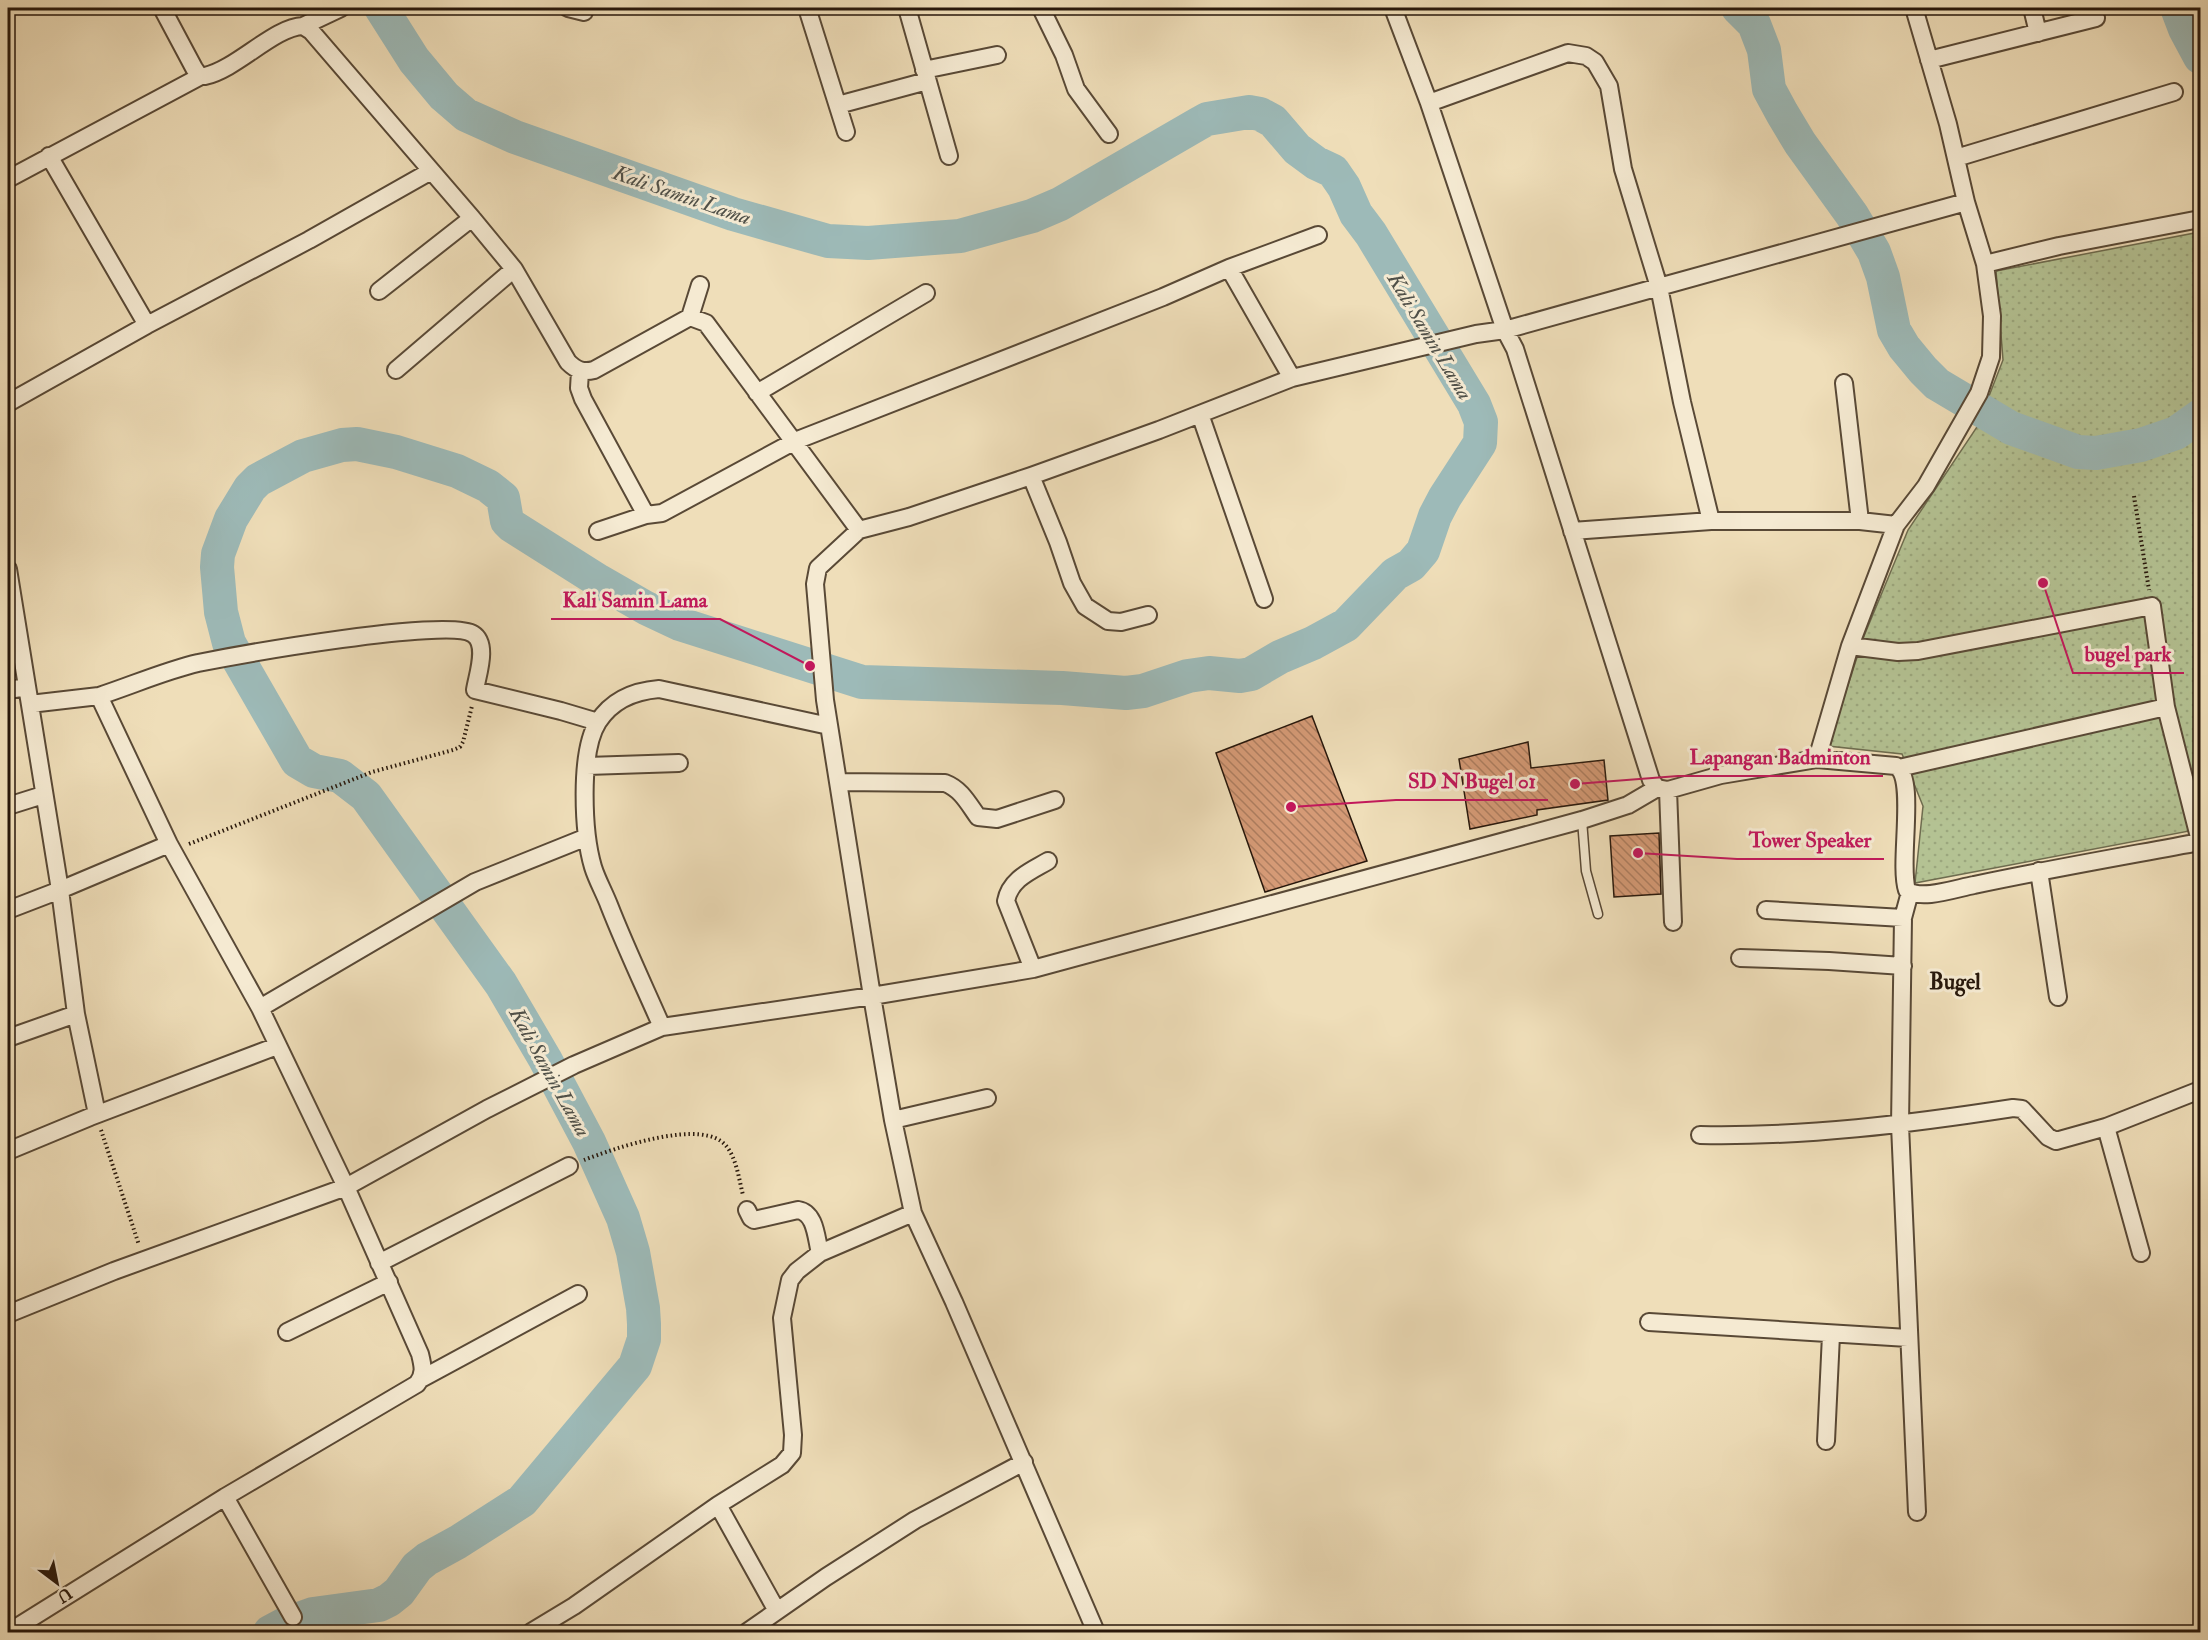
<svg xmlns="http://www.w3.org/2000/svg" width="2208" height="1640" viewBox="0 0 2208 1640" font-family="'IM FELL Double Pica',serif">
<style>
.green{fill:url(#green-dots);stroke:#6e6c4f;stroke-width:1.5}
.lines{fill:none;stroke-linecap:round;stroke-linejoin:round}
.river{stroke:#9dbab8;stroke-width:34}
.building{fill:url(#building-back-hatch);stroke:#27170b;stroke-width:1.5}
.service-casing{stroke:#594936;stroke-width:11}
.minor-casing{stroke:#594936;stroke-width:20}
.path{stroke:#27170b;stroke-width:4;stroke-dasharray:1.5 3;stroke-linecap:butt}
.service{stroke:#f5ead2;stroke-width:8}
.minor{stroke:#f5ead2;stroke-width:16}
.labels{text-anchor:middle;stroke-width:6;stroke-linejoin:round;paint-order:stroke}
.water-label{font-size:21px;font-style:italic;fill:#505048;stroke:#f5ead2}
.quarter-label{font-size:22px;font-weight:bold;fill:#27170b;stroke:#f5ead2}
.leader{fill:none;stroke:#c2185b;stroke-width:2}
.callout-dot{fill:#c2185b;stroke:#f5ead2;stroke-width:2}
.callout-label{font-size:21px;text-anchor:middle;font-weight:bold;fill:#c2185b;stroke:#f5ead2;stroke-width:6;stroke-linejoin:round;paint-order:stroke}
</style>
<defs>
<pattern id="green-dots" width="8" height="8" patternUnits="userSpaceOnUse" patternTransform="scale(1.5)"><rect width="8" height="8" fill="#b4c293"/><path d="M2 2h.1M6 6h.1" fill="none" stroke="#9ba67d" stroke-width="1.8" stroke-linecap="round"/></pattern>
<pattern id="building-back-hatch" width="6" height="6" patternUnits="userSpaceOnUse" patternTransform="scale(1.5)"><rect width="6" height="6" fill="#d59a76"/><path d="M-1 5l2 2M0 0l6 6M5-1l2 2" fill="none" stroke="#ad7d5f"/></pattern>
</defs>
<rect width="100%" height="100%" fill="#efdeb9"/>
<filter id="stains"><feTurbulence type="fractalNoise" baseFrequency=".00333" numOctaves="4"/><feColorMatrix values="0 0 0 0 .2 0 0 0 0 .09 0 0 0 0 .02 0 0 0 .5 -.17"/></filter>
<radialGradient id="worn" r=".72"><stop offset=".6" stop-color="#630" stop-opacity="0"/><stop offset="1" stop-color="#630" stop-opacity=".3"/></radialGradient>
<path class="green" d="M2200 232V829L1915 883 1923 806 1902 754 1828 746 1864 636 1908 530 1977 427 2003 360 1996 271Z"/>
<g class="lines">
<path class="river" d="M1738 8 1754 24 1764 50 1769 89 1782 113 1800 143 1852 215 1874 252 1883 277 1894 330 1904 347 1923 370 1937 384 2011 428 2078 452 2096 453 2141 445 2176 433 2200 416
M2177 8 2185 29 2200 57
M270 1632 285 1624 313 1614 379 1605 389 1600 399 1592 417 1567 427 1559 458 1542 522 1501 635 1366 644 1339V1324L643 1308 633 1252 623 1218 589 1142 545 1059 501 984 366 796 340 776 314 771 297 761 229 643 221 612 217 567 218 554 231 519 250 488 258 480 303 456 342 445 357 444 396 452 457 471 488 486 503 498 507 521 512 526 599 581 646 608 680 624 862 682 1062 688 1126 693 1143 691 1188 676 1209 673 1240 676 1251 674 1280 657 1313 643 1346 625 1395 574 1411 565 1423 551 1435 516 1445 497 1480 443 1481 422 1474 404 1371 234 1356 214 1344 187 1333 171 1316 163 1297 149 1273 121 1260 114 1249 112 1207 119 1198 124 1060 204 1032 216 960 236 868 243 828 241 733 214 515 137 466 115 444 96 414 60 381 8"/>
</g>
<path class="building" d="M1312 716 1367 861 1265 892 1216 753Z
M1528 742 1531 768 1604 760 1608 800 1537 810V815L1470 829 1459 759Z
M1659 833 1661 894 1614 897 1610 836Z"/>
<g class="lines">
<defs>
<path id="service" d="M1582 820 1586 871 1598 914"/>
<path id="minor" d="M162 8 194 68 198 74 205 76C237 69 274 27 303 26L311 31 472 218 514 269 568 362C576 370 583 373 594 370L690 317 706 323 859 530 909 517 1031 476 1159 430 1292 378 1476 334 1505 330 1515 349 1651 780 1657 788 1668 790 1721 775 1817 759 1896 766C1917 778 1898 863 1907 890 1921 901 1957 888 1974 885 2049 869 2125 856 2200 842
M568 8 584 12
M807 8 846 132
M907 8 949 156
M1041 8 1064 55 1076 89 1109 134
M1393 8 1429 103 1505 330 1659 287 1682 402 1711 521
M2032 8 2038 33
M303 26 341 8
M1929 60 2096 18
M924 70 997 55
M1429 103 1568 53 1586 56 1595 62 1609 86 1623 169 1659 287 1966 202
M838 105 927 81
M49 156 147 325 309 240 431 171
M1956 158 2174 92
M8 179 201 76
M1985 264 2059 246 2200 219
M1229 268 1318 235
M379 291 472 218
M690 317 700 285
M396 370 514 269
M580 371 579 388 583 399 646 515
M1844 383 1860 521
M757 393 926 293
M8 403 147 325
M1200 414 1264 599
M1031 476 1058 542 1072 583 1085 606 1108 621 1121 622 1148 615
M859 530 818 568 815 584 825 700 872 996 893 1120 913 1213 954 1302 1096 1632
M598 531 646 515 662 513 795 441 1163 297 1229 268 1292 378
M1572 531 1711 521H1860L1896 525
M8 569 60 890 76 1014 97 1114
M1850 646 1898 652 1918 651 2152 606 2166 707 2200 841
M8 690 27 687
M99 696C130 686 167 670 198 663 238 655 449 617 473 634 489 644 477 676 475 690L561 711 598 722
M1817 759 1850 646 1896 525 1926 486 1979 393 1991 357 1992 316 1985 264 1966 202 1948 124 1914 8
M587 766 679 763
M1899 768 2166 707
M838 782 945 783C961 789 968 803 978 817L997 819 1055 800
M1668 790 1673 922
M8 806 43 795
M2039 871 2058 997
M1910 892 1903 918 1900 1125 1917 1512
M8 910 60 890 169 844
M1766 910 1903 918
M1740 958 1829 961 1903 966
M1033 969 1006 901C1010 879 1031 871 1048 861
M260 1008 475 882 587 837
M662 1027C644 986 625 946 609 905 604 892 597 880 593 867 583 833 579 752 598 722 612 700 634 691 659 689L829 726
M8 1038 76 1014
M893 1120 987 1098
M2106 1127 2141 1253
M1700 1135C1805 1137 1909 1124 2013 1108L2022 1109 2048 1137 2056 1141 2106 1127 2200 1090
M8 1151 90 1117 277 1046
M747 1210 751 1218 754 1220 798 1210C816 1213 816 1238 820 1253
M379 1263 569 1166
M8 1314 114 1271 346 1187 487 1109 574 1065 662 1027 872 996 1033 969 1582 820 1628 805 1657 788
M1649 1322 1908 1338
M287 1332 389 1282
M421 1379 578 1294
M1826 1441 1831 1335
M225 1497 293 1617
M777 1611 718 1505 782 1465 792 1453 793 1435 782 1318 790 1280 797 1271 820 1253 913 1213
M9 1632 225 1497 417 1384C425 1374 423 1366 420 1354L346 1187 260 1008 169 844 99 696 30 704
M531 1632 574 1606 718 1505
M747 1632 826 1577 915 1520 1024 1462"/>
</defs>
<use href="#service" class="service-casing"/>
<use href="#minor" class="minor-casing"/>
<path class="path" d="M2134 496 2149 590
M189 844 372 772 453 750 460 747 463 742 472 706
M101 1130 139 1245
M584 1160C613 1149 705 1116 727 1147 737 1160 739 1180 743 1195"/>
<use href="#service" class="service"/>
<use href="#minor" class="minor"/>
</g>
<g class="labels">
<g class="water-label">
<text transform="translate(682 195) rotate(19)" y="7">Kali Samin Lama</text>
<text transform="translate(1430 336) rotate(59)" y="7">Kali Samin Lama</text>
<text transform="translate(550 1072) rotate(61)" y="7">Kali Samin Lama</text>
</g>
<g class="quarter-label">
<text x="1955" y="989">Bugel</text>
</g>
</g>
<path class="leader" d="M810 666L720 619H551M2043 583L2073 673H2184M1575 784L1678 776H1883M1291 807L1396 800H1548M1638 853L1737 859H1884"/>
<g class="callout-dot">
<circle cx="810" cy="666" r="6"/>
<circle cx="2043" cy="583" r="6"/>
<circle cx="1575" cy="784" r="6"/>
<circle cx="1291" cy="807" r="6"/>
<circle cx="1638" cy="853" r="6"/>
</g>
<g class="callout-label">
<text x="635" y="607">Kali Samin Lama</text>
<text x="2128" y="661">bugel park</text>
<text x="1780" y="764">Lapangan Badminton</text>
<text x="1472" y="788">SD N Bugel 01</text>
<text x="1810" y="847">Tower Speaker</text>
</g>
<rect width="2208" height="1640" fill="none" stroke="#efdeb9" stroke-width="30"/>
<rect x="9" y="9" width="2190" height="1622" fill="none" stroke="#27170b" stroke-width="3"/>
<rect x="15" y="15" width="2178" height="1610" fill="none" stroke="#27170b" stroke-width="1.5"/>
<g transform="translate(57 1583) rotate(148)" stroke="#f5ead2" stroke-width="4.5" paint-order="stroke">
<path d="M0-4.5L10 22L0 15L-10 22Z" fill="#27170b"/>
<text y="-9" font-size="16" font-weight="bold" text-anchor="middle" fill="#27170b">U</text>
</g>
<rect width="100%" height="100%" filter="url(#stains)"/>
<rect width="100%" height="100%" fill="url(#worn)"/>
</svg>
